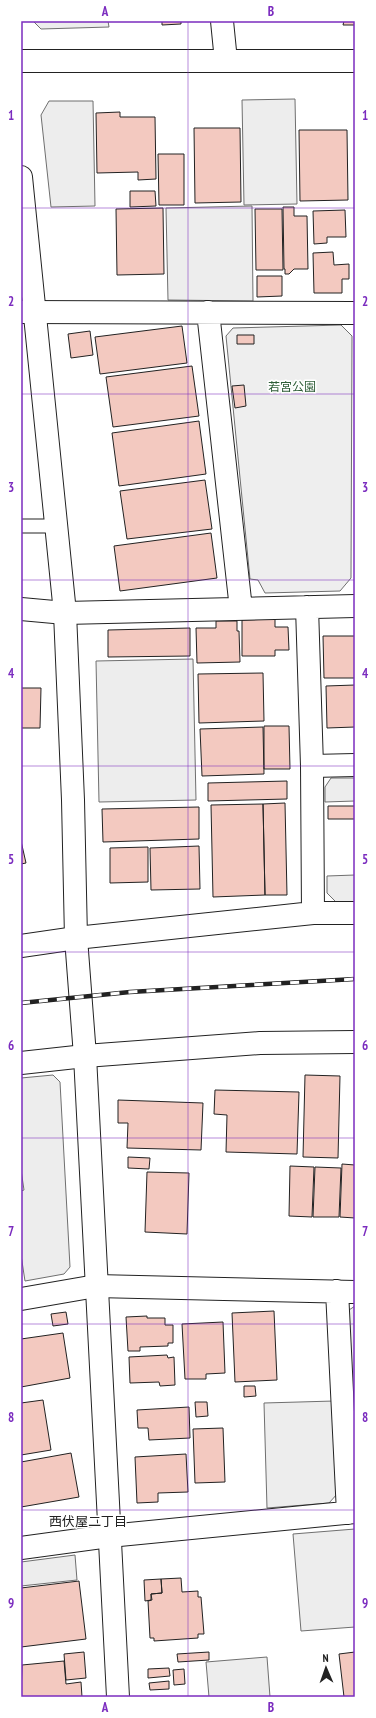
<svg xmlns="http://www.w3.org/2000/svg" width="376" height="1718" viewBox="0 0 376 1718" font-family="'PT Sans Narrow','Noto Sans JP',sans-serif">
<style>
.green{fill:#eee;stroke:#6f6f6f}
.parking{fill:#ededed;stroke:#6f6f6f}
.building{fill:#f3c9c0;stroke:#222}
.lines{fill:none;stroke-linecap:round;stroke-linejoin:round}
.service-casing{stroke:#222;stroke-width:15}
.minor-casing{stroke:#222;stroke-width:24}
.tertiary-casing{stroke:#222;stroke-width:24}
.service{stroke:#fff;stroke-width:13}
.minor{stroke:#fff;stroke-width:22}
.tertiary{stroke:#fff;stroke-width:22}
.rail-casing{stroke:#222;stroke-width:4.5}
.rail{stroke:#fff;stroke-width:3;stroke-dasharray:9;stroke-linecap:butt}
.grid{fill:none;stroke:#7b2cbf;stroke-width:1;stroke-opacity:0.55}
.labels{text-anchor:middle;stroke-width:3;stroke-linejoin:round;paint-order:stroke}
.park-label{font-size:12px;fill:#2f5e38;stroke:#fff}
.neighbourhood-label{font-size:13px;fill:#222;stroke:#fff}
.neatline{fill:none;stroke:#7b2cbf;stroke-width:1.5}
.grid-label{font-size:13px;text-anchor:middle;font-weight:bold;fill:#7b2cbf}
</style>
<rect width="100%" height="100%" fill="#fff"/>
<path class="green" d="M341 325 352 336 351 578 340 591 265 593 258 580 250 579 226 336 233 328Z
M355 1306V1471L346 1312Z"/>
<path class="parking" d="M33 21H108L109 27 41 29Z
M295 99 297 204 244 205 242 100Z
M49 101H93L95 206 51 207 41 115Z
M252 206 253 301 168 300 166 208Z
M193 659 196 800 99 802 96 661Z
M331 778H355V801L325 802V787Z
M355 875V902L337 903 327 893V876Z
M53 1075 60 1082 70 1267 64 1274 25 1281 21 1255V1191L24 1190 21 1170V1078Z
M334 1401 338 1493 329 1503 267 1508 264 1403Z
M355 1529V1627L301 1631 293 1534Z
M75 1555 77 1580 21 1586V1562Z
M267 1657 270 1697H209L206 1662Z"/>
<path class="building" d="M162 21H181V24L162 25Z
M344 21H355V25H343Z
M120 112V117H155L156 179 138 180V172L97 173 96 113Z
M194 128H240L241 202 195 203Z
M299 130H347L348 200 300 201Z
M158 154H184V205H159Z
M130 191H155L156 206 130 207Z
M283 207H294V216H307L308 269H294L289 274H285V269H284Z
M163 208 164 274 117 275 116 209Z
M255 209H282L283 270H256Z
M345 210 346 237H327V243L314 244 313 211Z
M333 252 334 265 349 264V279H342V293H314L313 253Z
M257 276H282V296L257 297Z
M182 326 187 363 100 374 95 337Z
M90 331 93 355 71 358 68 334Z
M237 335H254V344H237Z
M192 366 199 416 113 427 106 377Z
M244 385 246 406 235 408 232 386Z
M199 421 206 474 119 486 112 433Z
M205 480 212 529 127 539 120 491Z
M211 533 217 578 120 591 114 546Z
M275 619V627H288L289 650H275V656H242V620Z
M216 621H237V631H239L240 662 197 663 196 628H216Z
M190 628V656L108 657V630Z
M323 636H355V678H324Z
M263 673 264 721 199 723 198 674Z
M355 685V727L327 728 326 686Z
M21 688H41L40 728H21Z
M264 726H289L290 769H264Z
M263 727 264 774 202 776 200 729Z
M287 781V799L208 801V783Z
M285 803 287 895H265L263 804Z
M263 804 265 895 213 897 211 805Z
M328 806H355V819H328Z
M199 807V839L103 842 102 809Z
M21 841 26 863 21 864Z
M199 846 200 889 151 890 150 848Z
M148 847V882L110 883V848Z
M305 1075 340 1076 338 1158 303 1157Z
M215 1090 299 1092 297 1154 226 1152 227 1115 214 1114Z
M118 1100 203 1103 201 1150 127 1148 128 1123H118Z
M128 1157 150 1158 149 1169 128 1168Z
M342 1164 355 1165V1218L340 1217Z
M290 1166 314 1167 312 1217 289 1216Z
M315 1167 341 1168 339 1217H313Z
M147 1172 189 1173 187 1234 145 1232Z
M274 1311 277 1380 235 1382 232 1313Z
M66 1312 68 1324 53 1326 51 1314Z
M147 1316V1318H165V1325H173V1343H168V1346L140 1347V1351H128L126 1317Z
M223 1322 225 1373 206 1374V1379H185L182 1324Z
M63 1333 70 1378 21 1387V1339Z
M167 1355 168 1358 174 1357 175 1385 160 1386 159 1382 130 1383 129 1357Z
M244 1386H255L256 1396 244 1397Z
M43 1400 51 1450 21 1455V1403Z
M195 1402H207L208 1416 196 1417Z
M189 1407 190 1438 149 1440 148 1428H138L137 1410Z
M223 1428 225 1482 195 1483 193 1429Z
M71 1453 79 1497 21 1507V1462Z
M186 1454 188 1492 158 1493V1502L137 1503 135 1457Z
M181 1578 182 1592 198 1591V1597H201L204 1634H198V1638L154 1641V1638H150L148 1601 152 1600 151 1594 162 1593 161 1579Z
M161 1579 162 1593 151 1594V1600L145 1601 144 1580Z
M79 1581 86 1639 21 1647V1588Z
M84 1652 86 1678 66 1680 64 1654Z
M209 1652V1660L178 1662 177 1654Z
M355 1652V1697H344L339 1654Z
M64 1661 66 1684 81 1682 82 1697H21L22 1665Z
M169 1668 170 1676 148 1678V1669Z
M184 1669 185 1684 174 1685 173 1670Z
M169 1681V1689L150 1690 149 1683Z"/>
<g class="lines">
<defs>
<path id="service" d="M21 526H56"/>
<path id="minor" d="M222 21 226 61
M21 312 355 313
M208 312 241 609
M307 607 312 766 313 913
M21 609 65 613 355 606
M312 766 355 765
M21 946 76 938 313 913H355
M21 1063 85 1056 260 1043 355 1042
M337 1291 348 1513
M21 1299 96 1286 355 1292
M21 1548 109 1536 355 1512"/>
<path id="tertiary" d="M21 61H355
M21 177 65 613 73 800 76 938 85 1056 118 1697"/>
</defs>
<use href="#service" class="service-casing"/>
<use href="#minor" class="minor-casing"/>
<use href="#tertiary" class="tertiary-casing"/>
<use href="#service" class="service"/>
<use href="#minor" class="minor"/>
<use href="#tertiary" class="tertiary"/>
<defs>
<path id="rail" d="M21 1003 130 992 355 979"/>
</defs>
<use href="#rail" class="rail-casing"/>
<use href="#rail" class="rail"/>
</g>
<path class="grid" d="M188 21V1697M21 208H355M21 394H355M21 580H355M21 766H355M21 952H355M21 1138H355M21 1324H355M21 1510H355"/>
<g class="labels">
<g class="park-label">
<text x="292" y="391">若宮公園</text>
</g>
<g class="neighbourhood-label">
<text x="88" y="1526">西伏屋二丁目</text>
</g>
</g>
<rect width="376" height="1718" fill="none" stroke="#ffffff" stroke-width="44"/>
<g transform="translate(326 1668) rotate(358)" stroke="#ffffff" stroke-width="3" paint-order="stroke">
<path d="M0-3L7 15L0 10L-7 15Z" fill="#222222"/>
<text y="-6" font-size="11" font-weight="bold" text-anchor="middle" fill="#222222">N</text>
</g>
<rect x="22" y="22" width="332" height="1674" class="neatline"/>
<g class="grid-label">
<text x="105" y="16">A</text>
<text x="271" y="16">B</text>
<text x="11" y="120">1</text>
<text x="365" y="120">1</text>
<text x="11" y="306">2</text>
<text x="365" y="306">2</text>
<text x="11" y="492">3</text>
<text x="365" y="492">3</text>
<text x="11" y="678">4</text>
<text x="365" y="678">4</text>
<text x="11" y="864">5</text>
<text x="365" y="864">5</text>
<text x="11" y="1050">6</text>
<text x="365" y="1050">6</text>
<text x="11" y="1236">7</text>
<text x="365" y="1236">7</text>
<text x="11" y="1422">8</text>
<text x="365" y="1422">8</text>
<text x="11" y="1608">9</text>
<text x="365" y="1608">9</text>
<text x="105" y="1712">A</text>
<text x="271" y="1712">B</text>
</g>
</svg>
